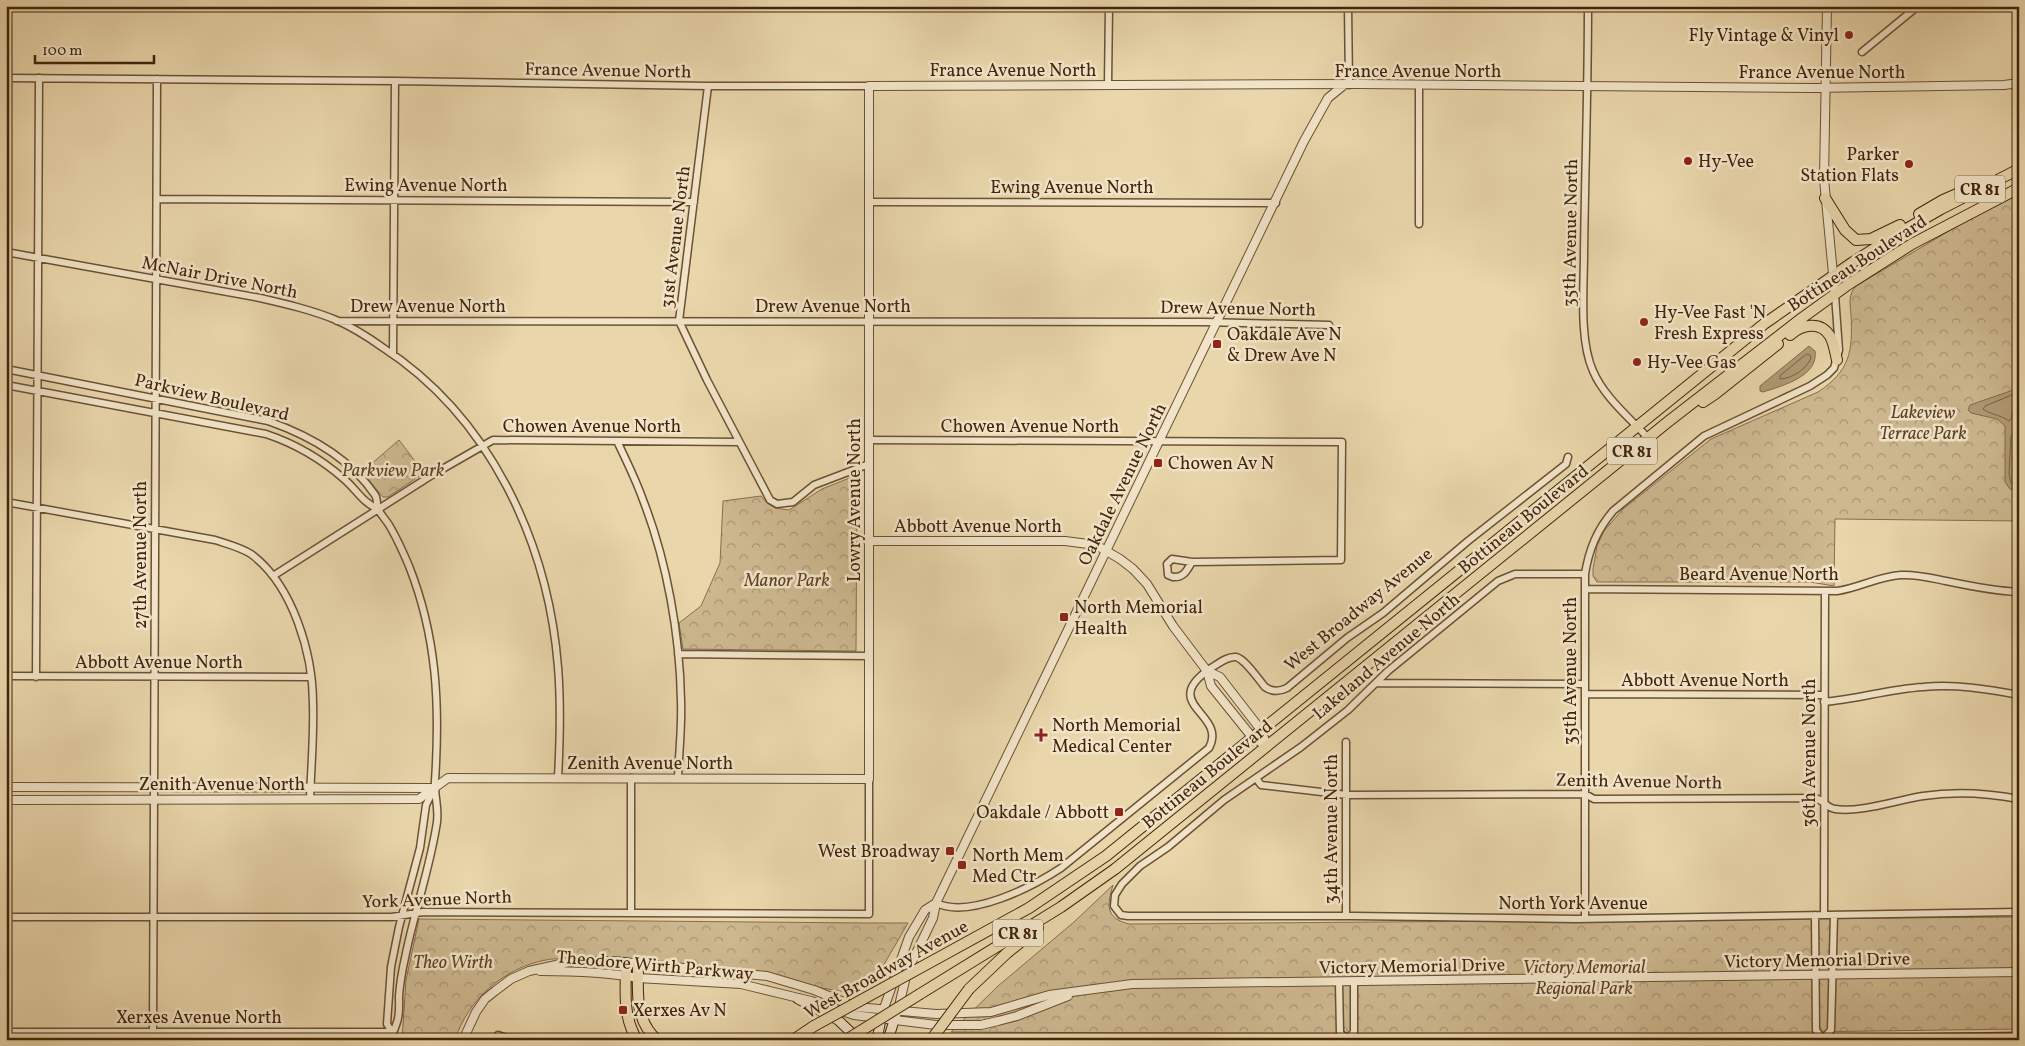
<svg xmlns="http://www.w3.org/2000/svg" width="2025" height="1046" viewBox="0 0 2025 1046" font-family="Vollkorn,serif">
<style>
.park{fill:url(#park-crowns);stroke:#886e4e}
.water{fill:#b09a75;stroke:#846b4b}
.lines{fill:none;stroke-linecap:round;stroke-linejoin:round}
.shore{stroke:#796040;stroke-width:1}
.minor-casing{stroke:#6c5134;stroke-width:9}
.tertiary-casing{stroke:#6c5134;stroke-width:10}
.secondary-casing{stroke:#42250c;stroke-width:11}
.primary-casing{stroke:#42250c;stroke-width:12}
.minor{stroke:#f1e4c8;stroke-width:6}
.tertiary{stroke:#f1e4c8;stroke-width:8}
.secondary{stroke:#f1e4c8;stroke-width:9}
.primary{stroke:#e9d6ab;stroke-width:10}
.primary-bridge-casing{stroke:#42250c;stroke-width:12;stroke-linecap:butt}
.primary-bridge{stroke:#e9d6ab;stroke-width:10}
.poi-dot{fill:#8f2418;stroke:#f1e4c8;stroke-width:2}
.labels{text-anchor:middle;stroke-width:5;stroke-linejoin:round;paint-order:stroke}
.shield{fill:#f1e4c8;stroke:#765e44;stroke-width:1}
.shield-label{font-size:16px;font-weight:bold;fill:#42250c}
.poi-label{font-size:18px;fill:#42250c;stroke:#f1e4c8;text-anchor:start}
.street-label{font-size:18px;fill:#42250c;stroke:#f1e4c8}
.park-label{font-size:18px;font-style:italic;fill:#5e4226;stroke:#f1e4c8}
</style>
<defs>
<pattern id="park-crowns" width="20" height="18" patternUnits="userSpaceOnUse" patternTransform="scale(1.25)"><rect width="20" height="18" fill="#cdb890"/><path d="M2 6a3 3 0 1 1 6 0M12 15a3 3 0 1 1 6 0" fill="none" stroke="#a89574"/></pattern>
</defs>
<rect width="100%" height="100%" fill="#e9d6ab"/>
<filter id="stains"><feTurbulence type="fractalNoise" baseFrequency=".004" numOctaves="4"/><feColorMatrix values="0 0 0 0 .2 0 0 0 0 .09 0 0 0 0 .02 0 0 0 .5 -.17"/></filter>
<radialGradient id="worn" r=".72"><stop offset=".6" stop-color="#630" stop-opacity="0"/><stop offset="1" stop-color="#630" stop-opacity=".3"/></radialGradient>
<path class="park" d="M2019 194V521L1835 519 1834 586 1810 582H1597L1593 576V569L1597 546 1604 531 1623 509 1711 439 1818 392C1850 371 1853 351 1851 315 1850 303 1848 295 1856 286L1971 218Z
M399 440 424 473 388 497H383L362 472Z
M857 475 856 651 683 649 679 623 701 606 720 563 723 501 761 496 766 502 775 508 789 510 822 489Z
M1113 885C1107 905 1105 918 1129 924L2019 917V1029L1584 1035 951 1032 998 986 1074 922Z
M419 919 866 923H908L875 980 847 992 619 957C608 958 596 960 585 960 572 961 558 957 546 960 504 968 468 999 455 1040H402L406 980Z
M6 1039H379V1040H6Z"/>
<path class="water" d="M1809 346 1815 351C1819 376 1782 386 1763 392L1760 391V386Z
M2019 388 2016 426 2019 442V492L2010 489 2005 482V426L1997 419 1971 413 1968 410 1970 405Z"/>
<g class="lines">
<path class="shore" d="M1807 354 1810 355 1811 358C1807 369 1791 379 1780 379V376Z
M2019 392 1985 406 1983 409C1989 414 2001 415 2009 421L2011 419 2013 411 2019 408
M2019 436 2013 435 2011 436 2009 473 2011 483 2019 486"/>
<defs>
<path id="minor" d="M1348 6 1349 85
M1588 6C1588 89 1585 171 1584 254 1584 288 1579 340 1593 371 1604 397 1630 418 1648 438
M1862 52 1918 6
M6 78 395 81 708 86H869
M1108 85 1109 6
M708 86 679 321 707 380 770 500 777 504 793 502 814 485 869 464
M157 199 694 202
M869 202 1276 203
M1419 224V85
M6 252 260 298C286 304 312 310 336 320 352 327 368 337 382 347 490 417 548 542 558 667 561 704 560 741 558 777
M337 321 1204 322 1329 325
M393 354 395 81
M6 369 268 421C308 435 350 458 375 495 378 499 376 504 378 509 381 515 386 520 389 525 397 538 403 552 409 566 437 637 440 705 435 781 434 795 439 807 437 822 430 869 414 912 405 958 402 971 400 983 399 996 399 1004 400 1014 397 1022 395 1029 392 1033 392 1040
M6 385 266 434C296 444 320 458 344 479 357 490 362 502 378 509
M869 440 1342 442 1341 560 1192 562 1172 559 1167 564 1168 575 1173 577C1184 578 1187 570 1192 562
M617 441C626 460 636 480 643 500 667 561 680 636 681 701 682 726 679 752 678 777
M6 502 215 540C227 544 240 547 251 554 293 585 313 654 313 704 314 736 311 768 310 799
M1585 574H1515L1498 581 1388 671 1348 710 1301 747 1224 800 1168 847 1140 866 1122 884 1115 895 1114 906 1121 915 1128 916H1354L1575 919 2019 912
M273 576 432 475 493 440 739 442
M1585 589 1837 591C1859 588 1879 576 1901 575 1916 574 1931 578 1946 581 1970 586 1994 591 2019 592
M678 654 869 656
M6 676 311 677
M36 677 39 78
M1376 683 1585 684
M1585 694 1824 695
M1824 702C1857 699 1890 689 1923 687 1956 684 1987 689 2019 695
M1346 742V916
M1256 778 1261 785 1347 795 1585 794 1594 799 1815 798C1823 800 1827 808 1835 809 1860 813 1897 800 1923 796 1955 791 1987 793 2019 799
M936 903C970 919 1032 887 1061 868L1209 748C1228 713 1157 705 1211 668 1218 664 1227 656 1236 657 1245 659 1259 680 1265 687 1272 692 1279 692 1287 688L1347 638 1383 613 1468 541 1566 464 1568 457
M631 912V778
M1815 915 1816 1030 1823 1040
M1824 915 1825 591
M6 917H392L423 912 869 914V779
M1585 919V574C1589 549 1597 530 1613 511L1704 436 1810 386 1827 375 1834 368 1839 350 1835 295
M1339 982 1340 1033 1347 1039
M6 1032H392
M153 1032 157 79
M392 1032 387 1024 391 967 399 927 420 848 426 805 434 789
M498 1035 507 1038 619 1040
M1823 1039 1831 1030 1834 915
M965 1040 1812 1039 2019 1036
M1347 1040 1354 1032V982"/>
<path id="tertiary" d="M1827 6 1824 179 1835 295
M868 541H1065L1096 545 1120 559 1133 569 1147 584 1173 626 1207 671 1211 686 1252 737 1267 746
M1207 671 1220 677 1261 730 1267 746
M6 787 435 788
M6 800 419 799 448 778 869 779V86L1360 84 1813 88 2004 85 2019 83
M540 971C572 971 607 972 638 978L741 984 811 1001 854 1015 936 1025H981L998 1021 1017 1016 1068 996
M898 1010 907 972 933 918 936 903 1304 141 1328 98 1344 85
M882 1014 909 937 925 910 936 903
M463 1040 476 1012 485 999 495 991 511 979 529 971 574 961H612L767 976 814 990 856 1007 936 1014 991 1012 1049 995 1132 984 2019 972"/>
<path id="secondary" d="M798 999 838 1020 859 1040
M877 1040 881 1019
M888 1040 897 1011"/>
<path id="primary" d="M1825 198 1845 230 1856 240 1871 239 1900 225
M1919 214 1943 200 1959 193
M1790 335C1801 325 1820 320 1830 336 1834 343 1835 352 1837 360
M1703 402 1715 394 1778 344
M938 958 1029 908 1106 856 1764 324 1853 262 1901 232 1941 209 2019 169
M626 963C626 990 622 1015 637 1040
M638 964C638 992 634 1019 657 1040
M969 989 1007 953 1038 928
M920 994 1061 907 1115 869 1669 421 1802 318 1849 284 1912 244 2019 188
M793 1040 814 1026"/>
</defs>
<use href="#minor" class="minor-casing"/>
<use href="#tertiary" class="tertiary-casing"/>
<use href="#secondary" class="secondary-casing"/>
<use href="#primary" class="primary-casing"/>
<use href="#minor" class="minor"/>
<use href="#tertiary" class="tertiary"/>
<use href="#secondary" class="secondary"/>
<use href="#primary" class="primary"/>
<defs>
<path id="primary-bridge" d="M814 1026 938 958
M846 1040 920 994
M931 1040 969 989"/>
</defs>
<use href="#primary-bridge" class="primary-bridge-casing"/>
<use href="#primary-bridge" class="primary-bridge"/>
</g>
<g class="poi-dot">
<circle cx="1849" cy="35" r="5"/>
<circle cx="1688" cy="161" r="5"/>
<circle cx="1909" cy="164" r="5"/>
<circle cx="1644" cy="322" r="5"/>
<rect x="1212" y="339" width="10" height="10" rx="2.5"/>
<circle cx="1637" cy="362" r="5"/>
<rect x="1153" y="458" width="10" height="10" rx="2.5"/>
<rect x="1059" y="612" width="10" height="10" rx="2.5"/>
<path d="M1038.5 727.5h5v5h5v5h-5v5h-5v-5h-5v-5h5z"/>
<rect x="1114" y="807" width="10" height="10" rx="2.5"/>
<rect x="945" y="846" width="10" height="10" rx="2.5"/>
<rect x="957" y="860" width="10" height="10" rx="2.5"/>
<rect x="618" y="1005" width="10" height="10" rx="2.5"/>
</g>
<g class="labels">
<g class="shield">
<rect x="1955" y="175.5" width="50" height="27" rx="4"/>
<rect x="1607" y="437.5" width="50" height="27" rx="4"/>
<rect x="993" y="919.5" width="50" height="27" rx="4"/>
</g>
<g class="shield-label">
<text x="1980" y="195">CR 81</text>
<text x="1632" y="457">CR 81</text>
<text x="1018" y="939">CR 81</text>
</g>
<g class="poi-label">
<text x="1839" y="41" text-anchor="end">Fly Vintage &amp; Vinyl</text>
<text x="1899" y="160" text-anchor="end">Parker<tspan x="1899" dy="21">Station Flats</tspan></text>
<text x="1698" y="167">Hy-Vee</text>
<text x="1654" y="318">Hy-Vee Fast 'N<tspan x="1654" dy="21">Fresh Express</tspan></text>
<text x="1227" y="340">Oakdale Ave N<tspan x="1227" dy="21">&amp; Drew Ave N</tspan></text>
<text x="1647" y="368">Hy-Vee Gas</text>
<text x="1168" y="469">Chowen Av N</text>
<text x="1074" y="613">North Memorial<tspan x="1074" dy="21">Health</tspan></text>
<text x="1052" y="731">North Memorial<tspan x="1052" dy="21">Medical Center</tspan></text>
<text x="1109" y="818" text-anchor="end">Oakdale / Abbott</text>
<text x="940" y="857" text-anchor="end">West Broadway</text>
<text x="972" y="861">North Mem<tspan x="972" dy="21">Med Ctr</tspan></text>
<text x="633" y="1016">Xerxes Av N</text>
</g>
<g class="street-label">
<text transform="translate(608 70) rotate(1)" y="6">France Avenue North</text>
<text x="1013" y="76">France Avenue North</text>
<text x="1418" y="77">France Avenue North</text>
<text x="1822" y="78">France Avenue North</text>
<text x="426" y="191">Ewing Avenue North</text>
<text x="1072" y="193">Ewing Avenue North</text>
<text transform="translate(1570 233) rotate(-89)" y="6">35th Avenue North</text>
<text transform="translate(675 237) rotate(-83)" y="6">31st Avenue North</text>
<text transform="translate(1857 263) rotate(-33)" y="6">Bottineau Boulevard</text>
<text transform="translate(220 277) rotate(11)" y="6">McNair Drive North</text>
<text x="428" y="312">Drew Avenue North</text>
<text x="833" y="312">Drew Avenue North</text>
<text transform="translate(1238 308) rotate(1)" y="6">Drew Avenue North</text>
<text transform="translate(212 397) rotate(13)" y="6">Parkview Boulevard</text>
<text x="592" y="432">Chowen Avenue North</text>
<text x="1030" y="432">Chowen Avenue North</text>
<text transform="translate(1122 484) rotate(-64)" y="6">Oakdale Avenue North</text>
<text transform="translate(854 500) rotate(-90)" y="6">Lowry Avenue North</text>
<text transform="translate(1523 519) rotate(-39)" y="6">Bottineau Boulevard</text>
<text x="978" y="532">Abbott Avenue North</text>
<text transform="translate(140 555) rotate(-90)" y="6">27th Avenue North</text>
<text x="1759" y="580">Beard Avenue North</text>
<text transform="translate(1358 609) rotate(-39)" y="6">West Broadway Avenue</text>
<text transform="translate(1386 656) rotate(-40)" y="6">Lakeland Avenue North</text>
<text x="159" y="668">Abbott Avenue North</text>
<text transform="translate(1570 671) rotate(-90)" y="6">35th Avenue North</text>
<text x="1705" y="686">Abbott Avenue North</text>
<text transform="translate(1809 753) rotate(-90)" y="6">36th Avenue North</text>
<text x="650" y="769">Zenith Avenue North</text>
<text transform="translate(1207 774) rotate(-39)" y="6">Bottineau Boulevard</text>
<text transform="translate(1639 781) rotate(1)" y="6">Zenith Avenue North</text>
<text x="222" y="790">Zenith Avenue North</text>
<text transform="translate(1331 829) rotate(-90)" y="6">34th Avenue North</text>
<text transform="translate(437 899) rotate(-2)" y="6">York Avenue North</text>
<text x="1573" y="909">North York Avenue</text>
<text transform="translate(1817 960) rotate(-1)" y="6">Victory Memorial Drive</text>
<text transform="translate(655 965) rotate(5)" y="6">Theodore Wirth Parkway</text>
<text transform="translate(1412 966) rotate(-1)" y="6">Victory Memorial Drive</text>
<text transform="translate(886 969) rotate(-29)" y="6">West Broadway Avenue</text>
<text x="199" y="1023">Xerxes Avenue North</text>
</g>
<g class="park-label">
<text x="1923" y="418">Lakeview<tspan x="1923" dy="21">Terrace Park</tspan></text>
<text x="393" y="476">Parkview Park</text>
<text x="787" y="586">Manor Park</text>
<text x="453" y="968">Theo Wirth</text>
<text x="1584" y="973">Victory Memorial<tspan x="1584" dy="21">Regional Park</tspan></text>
</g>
</g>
<rect width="2025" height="1046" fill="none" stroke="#e9d6ab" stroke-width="25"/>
<rect x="8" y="8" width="2010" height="1031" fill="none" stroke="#42250c" stroke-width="2.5"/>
<rect x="12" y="12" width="2000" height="1021" fill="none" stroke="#42250c"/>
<path d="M35 55v8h119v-8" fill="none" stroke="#42250c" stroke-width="2.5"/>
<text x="42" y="55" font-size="15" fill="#42250c" stroke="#f1e4c8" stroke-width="4" paint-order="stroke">100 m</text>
<rect width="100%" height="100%" filter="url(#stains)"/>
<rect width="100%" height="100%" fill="url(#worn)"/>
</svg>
